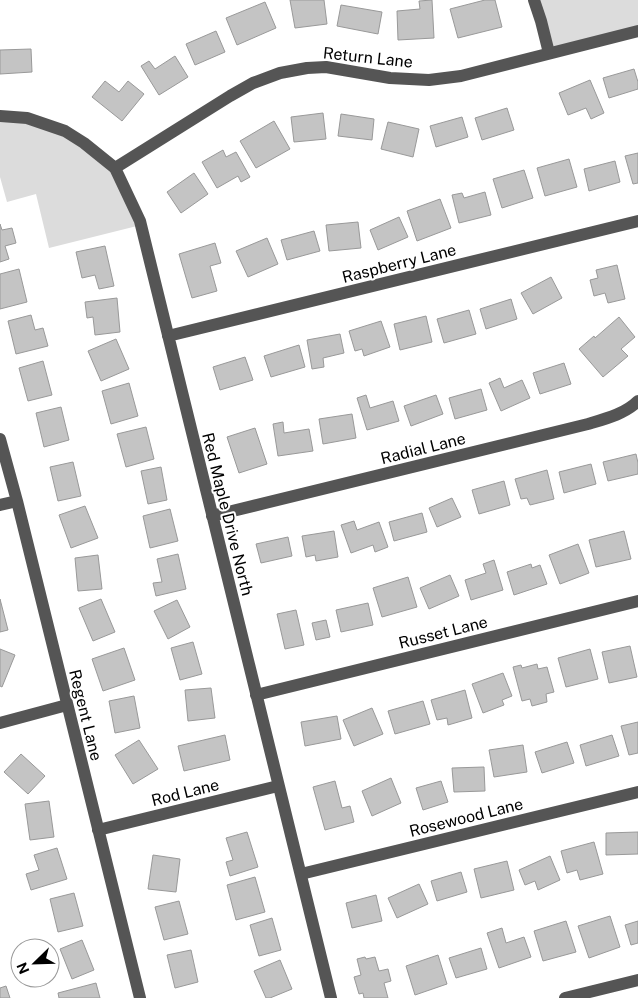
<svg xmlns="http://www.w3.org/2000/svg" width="638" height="998" viewBox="0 0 638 998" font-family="'Public Sans',sans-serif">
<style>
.green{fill:#dcdcdc}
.building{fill:#c4c4c4;stroke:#999}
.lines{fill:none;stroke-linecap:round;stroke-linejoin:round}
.minor{stroke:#555;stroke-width:12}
.labels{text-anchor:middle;stroke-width:4;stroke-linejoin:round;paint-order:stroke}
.street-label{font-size:16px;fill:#000;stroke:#fff}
</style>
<rect width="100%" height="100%" fill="#fff"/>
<path class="green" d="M536 0H638V28L551 49Z
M0 120H27L66 134 114 171 137 226 49 248 36 194 7 202 0 177Z"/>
<path class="building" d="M290 0H324L327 24 295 28Z
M432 0 434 38 398 40 397 11 420 9 419 1Z
M485 0H495L502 27 458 38 450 9Z
M265 2 276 28 237 45 226 18Z
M341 5 382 12 378 34 337 26Z
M216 31 225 52 195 65 186 44Z
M31 49 32 72 0 74V50Z
M175 56 188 77 159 95 141 66 149 61 155 69Z
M634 69 638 82V89L609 98 603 78Z
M590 80 604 113 591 119 586 108 568 115 559 93Z
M105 81 119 92 128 81 144 94 122 121 92 97Z
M507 108 514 130 482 140 475 118Z
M323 113 326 139 294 142 291 117Z
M341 114 374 119 372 140 338 136Z
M462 117 468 137 436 147 430 126Z
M274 121 290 149 256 168 240 141Z
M388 122 419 129 413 157 381 149Z
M223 150 226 157 236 152 250 177 241 182 238 176 217 188 202 162Z
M638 153V183L633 184 625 156Z
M569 159 577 187 545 196 537 168Z
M615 161 620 182 589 191 584 169Z
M524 170 533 198 502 208 493 179Z
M194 173 208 194 181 213 167 192Z
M485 192 491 215 459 223 452 195 462 193 464 198Z
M440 199 451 228 417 241 407 211Z
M399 217 408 237 378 250 370 230Z
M358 222 361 248 329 251 326 225Z
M0 224 2 230 12 228 16 243 5 246 9 259 0 262Z
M314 231 320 251 287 260 281 240Z
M267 238 278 264 248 277 236 251Z
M215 243 221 263 210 266 217 291 192 298 179 254Z
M105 246 114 286 99 289 95 275 82 278 76 252Z
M617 265 625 299 608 303 605 293 594 296 590 280 598 278 596 270Z
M19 269 27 302 0 309V274Z
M551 277 562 298 533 314 521 293Z
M117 298 120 332 95 335 93 317 87 318 85 302Z
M511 299 517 319 486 329 480 309Z
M469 310 476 334 444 343 437 319Z
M31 315 35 330 43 328 48 346 16 354 8 321Z
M426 316 432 342 400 350 394 324Z
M619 317 635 337 621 349 628 356 603 377 579 349 594 336 595 338Z
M381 321 390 347 364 356 362 349 355 351 349 331Z
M340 334 344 353 323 358 324 367 312 369 307 340Z
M116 339 129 369 101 381 88 351Z
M299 345 305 367 271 377 264 356Z
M245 357 253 380 220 390 213 367Z
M43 361 52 395 28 401 19 368Z
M564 363 571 384 540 394 533 373Z
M500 378 504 388 522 380 530 398 501 411 489 383Z
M129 383 138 416 111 424 102 391Z
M481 389 487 410 455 419 449 398Z
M366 395 370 408 393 401 399 421 367 430 357 398Z
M436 395 443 414 411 426 404 406Z
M61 407 69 440 44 447 36 413Z
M352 414 356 438 323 444 319 419Z
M283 422 284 433 309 429 313 451 278 456 273 424Z
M146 427 154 459 126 467 117 434Z
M255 428 267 464 239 473 227 437Z
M636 454 638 463V474L608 481 603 462Z
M73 462 81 496 58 501 50 467Z
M591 464 596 484 564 493 559 472Z
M161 467 167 500 148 504 141 471Z
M547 470 554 499 530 505 527 498 521 499 515 479Z
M504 481 510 505 479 514 472 490Z
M452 498 461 517 437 527 429 508Z
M85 506 98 538 71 548 59 515Z
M170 509 178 541 150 548 143 516Z
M422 513 427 532 394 541 389 522Z
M354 521 357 530 379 522 388 547 375 552 373 545 351 553 341 525Z
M334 531 338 557 316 561 315 555 306 557 302 536Z
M624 531 631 559 596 567 589 540Z
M288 537 292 556 261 563 256 544Z
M578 544 589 573 560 584 549 555Z
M178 554 186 589 156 596 153 583 162 582 157 559Z
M98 555 102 589 78 591 75 558Z
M494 560 503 590 471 600 465 580 486 573 483 564Z
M531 564 532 568 540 565 547 584 514 595 507 572Z
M450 575 459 596 429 609 420 588Z
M408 577 417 607 382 617 373 588Z
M0 599 8 630 0 632Z
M101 599 115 632 93 641 79 608Z
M177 600 190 627 168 639 154 611Z
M368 603 373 625 341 632 336 610Z
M296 610 304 645 285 649 277 614Z
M326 620 330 637 316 640 312 623Z
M193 642 202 674 180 680 171 648Z
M630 646 637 677 609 683 602 652Z
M124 648 135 680 103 691 92 659Z
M0 649 15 655 2 687 0 686Z
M590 649 598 679 566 687 558 658Z
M537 664 538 669 547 667 554 692 546 694 547 702 532 706 530 699 522 701 513 667 521 665 522 668Z
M503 673 512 696 502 700 504 705 483 713 472 684Z
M211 688 215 718 188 721 185 690Z
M465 690 472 718 448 725 447 718 437 720 431 700Z
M134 696 140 728 115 733 109 701Z
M423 701 430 724 395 734 388 711Z
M372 708 383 734 354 746 343 720Z
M337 716 341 739 305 746 301 722Z
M638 722V753L629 755 621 726Z
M225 735 230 760 184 771 178 746Z
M612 735 619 756 586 766 580 745Z
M139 740 158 769 133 784 115 755Z
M567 742 574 763 542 773 535 752Z
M523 745 527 772 494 777 489 750Z
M21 754 45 776 28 794 4 772Z
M484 767 485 791 454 792 452 768Z
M391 778 401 803 372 816 362 791Z
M335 781 342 808 350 806 354 822 325 830 313 787Z
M441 781 448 802 423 810 416 788Z
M49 801 54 837 30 840 25 804Z
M247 832 258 867 230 876 226 862 233 860 226 838Z
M638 832V854L606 855V833Z
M594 842 603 874 580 880 577 870 567 873 561 851Z
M57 848 67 879 31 890 26 874 39 870 34 855Z
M153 855 180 859 176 892 148 889Z
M550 856 560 880 538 890 535 881 525 885 519 870Z
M507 861 514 890 481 898 474 869Z
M461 872 467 892 437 901 431 881Z
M255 877 265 912 236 920 227 885Z
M419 884 428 904 397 918 388 898Z
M74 893 83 926 58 932 50 899Z
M376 895 382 921 352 928 346 903Z
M179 901 188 934 164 940 155 907Z
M610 916 620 947 589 958 578 926Z
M272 918 281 950 259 956 250 925Z
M566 921 576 952 543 961 534 931Z
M638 921V943L631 945 625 925Z
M502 928 506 943 524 937 531 957 499 968 487 933Z
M82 940 94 970 72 979 60 949Z
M481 948 487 969 456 978 449 958Z
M191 950 198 982 175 988 167 955Z
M438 955 447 984 415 995 406 966Z
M365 957 366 959 375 957 379 971 388 969 391 981 384 983 388 998H364L363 993 359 994 354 977 361 975 357 959Z
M280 960 292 989 270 998H266L254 971Z
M96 983 100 998H59L58 993Z
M6 986 10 998H0V988Z"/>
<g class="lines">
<path class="minor" d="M534 0 541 21 549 53
M0 116 27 118 65 131 84 143 115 168 140 221 331 998
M115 168 230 96 253 83 280 73 307 68 326 67 390 78 429 80 461 76 638 31
M168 336 638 221
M0 439 17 501 140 998
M0 505 17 501
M212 516 588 424C605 419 625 414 638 401
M256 695 638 601
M0 723 67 705
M98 830 278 786
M301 874 638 792
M565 998 638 980"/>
</g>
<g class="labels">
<g class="street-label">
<text transform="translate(368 57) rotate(6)" y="6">Return Lane</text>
<text transform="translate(399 263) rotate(-14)" y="6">Raspberry Lane</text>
<text transform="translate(423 448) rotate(-14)" y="6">Radial Lane</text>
<text transform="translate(228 514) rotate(76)" y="6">Red Maple Drive North</text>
<text transform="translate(443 632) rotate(-14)" y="6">Russet Lane</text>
<text transform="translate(86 715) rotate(76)" y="6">Regent Lane</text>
<text transform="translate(185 792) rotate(-14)" y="6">Rod Lane</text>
<text transform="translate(466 817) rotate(-14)" y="6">Rosewood Lane</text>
</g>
</g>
<g transform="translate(35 963) rotate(247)"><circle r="24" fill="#ffffff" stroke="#999999"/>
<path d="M0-4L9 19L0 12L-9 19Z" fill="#000000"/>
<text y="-8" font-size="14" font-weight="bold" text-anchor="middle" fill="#000000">N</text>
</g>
</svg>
